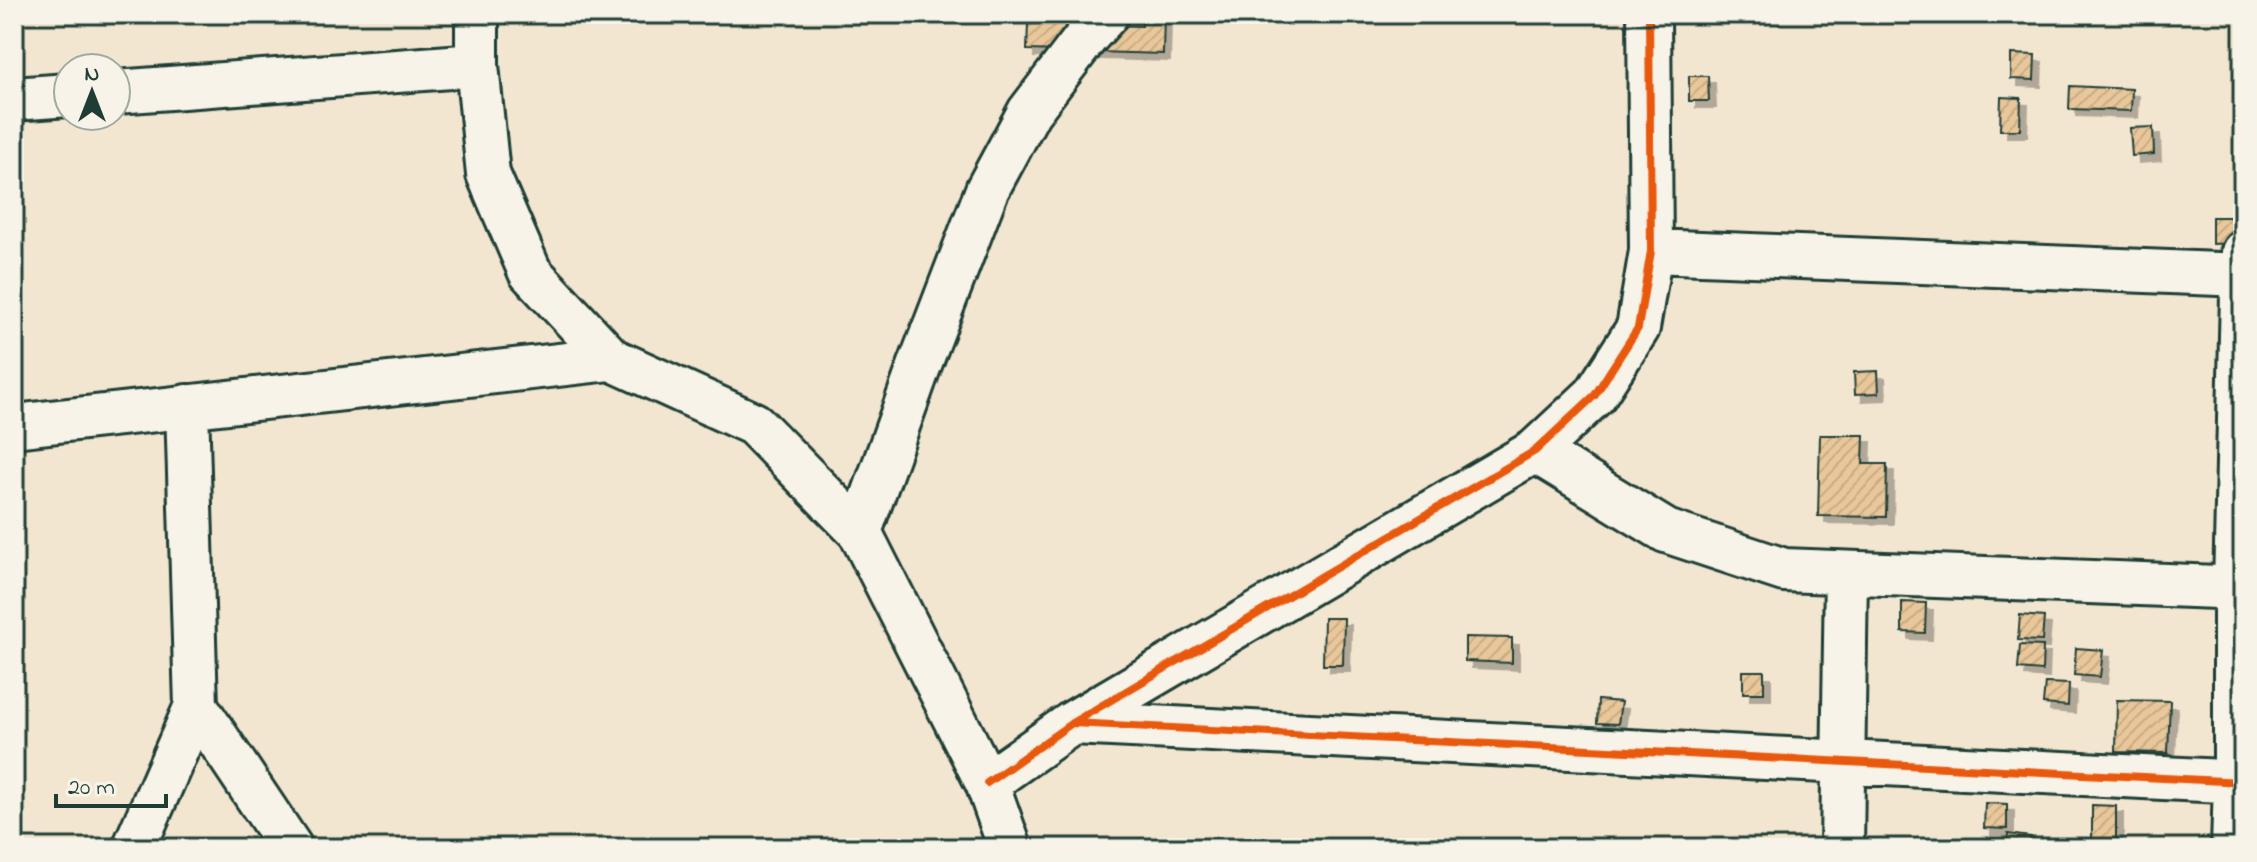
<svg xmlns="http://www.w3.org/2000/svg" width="2257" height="862" viewBox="0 0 2257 862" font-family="'Indie Flower',sans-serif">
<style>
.building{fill:url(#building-hatch);stroke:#1f3d34;stroke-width:2;filter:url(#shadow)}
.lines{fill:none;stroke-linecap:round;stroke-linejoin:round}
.street-casing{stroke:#1f3d34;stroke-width:48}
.street{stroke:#f7f3e8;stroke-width:42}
.cycleway-casing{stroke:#f7f3e8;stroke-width:13}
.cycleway{stroke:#e8590c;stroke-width:8}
</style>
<defs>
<pattern id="building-hatch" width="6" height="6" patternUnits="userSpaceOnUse" patternTransform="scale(2)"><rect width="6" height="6" fill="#e9c79a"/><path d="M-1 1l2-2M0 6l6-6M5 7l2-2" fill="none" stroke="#c7ac85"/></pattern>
<filter id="shadow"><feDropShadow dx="7" dy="7" stdDeviation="0" flood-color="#0004"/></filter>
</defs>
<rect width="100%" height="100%" fill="#f3e6d1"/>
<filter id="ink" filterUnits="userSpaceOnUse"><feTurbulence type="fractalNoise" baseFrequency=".0125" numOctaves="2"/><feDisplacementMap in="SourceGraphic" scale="16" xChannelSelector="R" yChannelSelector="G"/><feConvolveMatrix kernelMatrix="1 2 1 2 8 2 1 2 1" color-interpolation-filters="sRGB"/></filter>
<g filter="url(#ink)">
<path class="building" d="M1142 14H1164L1163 54 1027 50 1028 23 1142 26Z
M2011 54 2035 55 2034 80 2011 79Z
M1689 76H1708L1709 101H1689Z
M2070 86 2132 89 2131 111 2069 109Z
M2001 97 2021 98 2020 130H2000Z
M2153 127 2154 154 2132 156 2130 128Z
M2212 217H2238V243L2212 244Z
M1878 371 1879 393 1855 394 1854 372Z
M1820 435H1864L1863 464H1887L1886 517 1818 516Z
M1902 602 1926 603 1925 633 1902 632Z
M2020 615 2044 617 2042 641 2018 640Z
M1324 618H1344L1343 665H1323Z
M1465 637 1512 638V663L1465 661Z
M2020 645 2043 646 2042 671 2018 669Z
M2076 648 2103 650 2100 677 2074 675Z
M1743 671H1764V693H1743Z
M2045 683 2069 684 2068 706 2043 704Z
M1598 700 1621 702 1618 724 1597 723Z
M2117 700 2170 701 2168 753 2116 752Z
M1985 803 2007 804V829L1984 828Z
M2092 805 2116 806V848H2092Z
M2008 834 2031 837 2030 848H2006Z"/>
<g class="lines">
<defs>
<path id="street" d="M477 14V65L488 174 530 272 611 359 754 424 860 532 987 783 1010 848
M116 92 477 65
M14 99 68 95
M1651 251 2243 275
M14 426 611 359
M1535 451 1666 531 1784 570 2243 588
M860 532 919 367 987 190 1029 112 1087 36 1107 14
M196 706 291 848
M1072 723 2243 782
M987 783 1072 723 1535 451 1595 395 1638 328 1651 251 1649 14
M134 848 196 706 187 406
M1842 848 1846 573
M2233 848 2235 781V588L2243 252"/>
</defs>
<use href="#street" class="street-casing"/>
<use href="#street" class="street"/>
<defs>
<path id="cycleway" d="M1072 723 2243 782
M987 783 1072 723 1535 451 1595 395 1638 328 1651 251 1649 14"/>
</defs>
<use href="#cycleway" class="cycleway-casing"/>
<use href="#cycleway" class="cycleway"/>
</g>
</g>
<rect width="2257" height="862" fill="none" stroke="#f7f3e8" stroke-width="48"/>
<rect x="24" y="24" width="2209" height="814" fill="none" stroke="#1f3d34" stroke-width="3" filter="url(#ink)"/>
<g transform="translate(92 92)"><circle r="38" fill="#f7f3e8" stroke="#a1aaa0" stroke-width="2"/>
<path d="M0-6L14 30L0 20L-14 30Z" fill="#1f3d34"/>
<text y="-12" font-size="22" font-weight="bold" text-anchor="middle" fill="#1f3d34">N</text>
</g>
<path d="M56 794v12h110v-12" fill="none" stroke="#1f3d34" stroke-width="4"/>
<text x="68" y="794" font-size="24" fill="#1f3d34" stroke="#f7f3e8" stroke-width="6" paint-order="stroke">20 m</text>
</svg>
